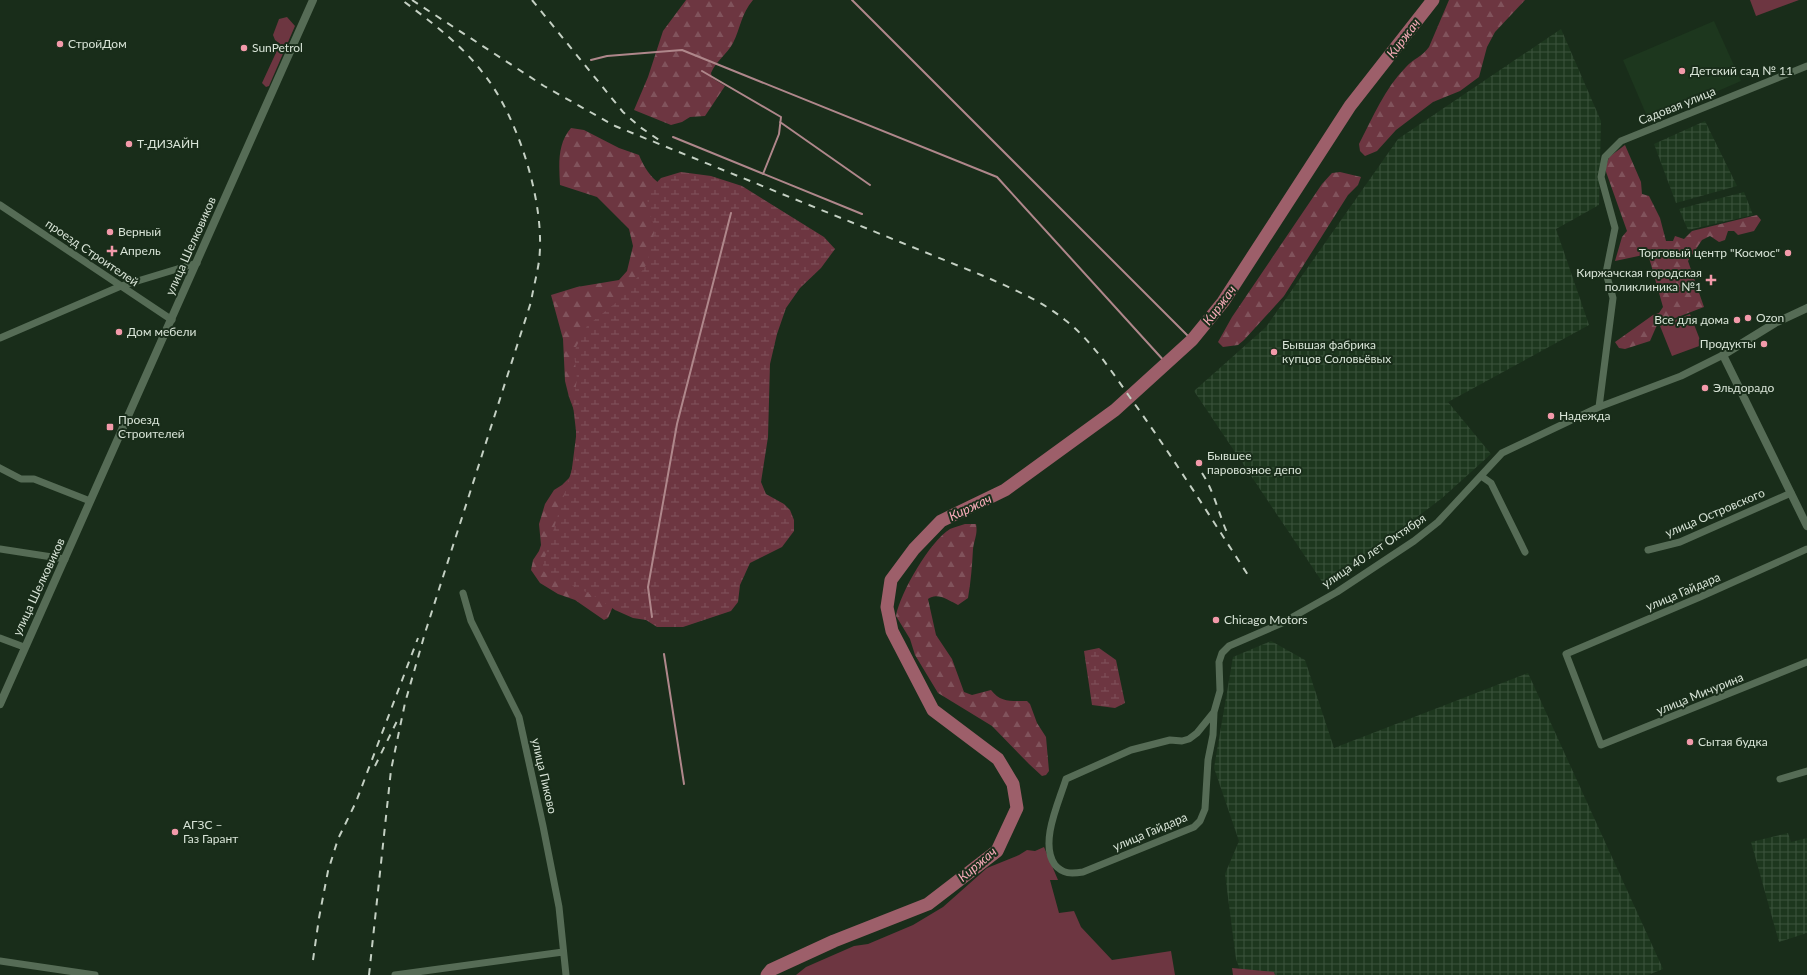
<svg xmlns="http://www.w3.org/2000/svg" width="1807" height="975" viewBox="0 0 1807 975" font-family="Lato,sans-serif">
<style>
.built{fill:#1d371e}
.industrial{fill:url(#industrial-grid)}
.green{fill:#6d3641}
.forest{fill:url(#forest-firs)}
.wetland{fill:url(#wetland-marsh)}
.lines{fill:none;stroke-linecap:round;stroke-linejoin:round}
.stream{stroke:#af878b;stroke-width:2}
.river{stroke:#9d5f6a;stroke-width:13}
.minor{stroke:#566c56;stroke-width:7}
.tertiary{stroke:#566c56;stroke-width:8}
.rail{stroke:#c4d0c3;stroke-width:2;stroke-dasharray:7 7;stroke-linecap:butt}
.poi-dot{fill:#f39aaa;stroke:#192d1a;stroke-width:1.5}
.labels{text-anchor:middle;stroke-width:4;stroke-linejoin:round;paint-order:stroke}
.poi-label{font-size:12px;fill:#d8e4d7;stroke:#192d1a;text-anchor:start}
.street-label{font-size:12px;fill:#d8e4d7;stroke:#192d1a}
.water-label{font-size:13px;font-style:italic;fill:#f7abb8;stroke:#192d1a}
</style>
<defs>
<pattern id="industrial-grid" width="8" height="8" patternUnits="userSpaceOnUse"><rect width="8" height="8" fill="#1d371e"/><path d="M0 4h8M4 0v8" fill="none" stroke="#3d543e"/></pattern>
<pattern id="forest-firs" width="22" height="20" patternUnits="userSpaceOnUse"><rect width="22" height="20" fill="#6d3641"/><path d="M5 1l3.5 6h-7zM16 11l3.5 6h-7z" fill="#81535c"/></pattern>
<pattern id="wetland-marsh" width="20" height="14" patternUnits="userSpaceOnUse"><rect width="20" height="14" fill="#6d3641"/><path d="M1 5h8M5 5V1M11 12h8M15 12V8" fill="none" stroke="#81535c"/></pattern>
</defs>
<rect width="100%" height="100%" fill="#192d1a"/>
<path class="built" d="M1714 21 1741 81 1649 121 1623 60Z"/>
<path class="industrial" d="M1561 29 1601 121 1599 205 1556 229 1589 325 1448 402 1491 454 1441 499 1325 586 1194 391 1266 327 1398 139Z
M1705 121 1737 186 1676 203 1654 144Z
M1744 192 1753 215 1688 230 1679 209Z
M1271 641 1305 660 1334 748 1528 673 1663 969 1648 975H1242L1236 959 1225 874 1239 841 1214 768 1233 657Z
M1788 833 1791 842 1807 838V933L1779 942 1751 842Z"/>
<path class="green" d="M1750 0H1799L1756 16Z
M287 17 295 26 269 86 266 87 262 83 280 44 275 40 273 35 279 19Z
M1690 314 1702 345 1672 356 1660 326Z
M1044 847 1058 880H1050L1059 913 1074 911 1081 927 1112 960 1171 951 1175 975H796L806 967 854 946 868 944 913 925 943 907 987 868 1019 855 1027 850 1035 851Z
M1232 968 1274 972 1275 975H1233Z"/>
<path class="forest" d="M686 0H753C741 14 741 27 733 43 727 54 716 61 711 73L712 78 725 86 705 116 690 117 682 122 671 125 634 110 648 77 663 31Z
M1449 0H1525L1495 32 1487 47 1479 77 1460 91 1433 102 1396 130 1377 151 1365 156 1360 151 1359 144C1373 117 1385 88 1406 67 1413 59 1423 56 1429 47Z
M571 128 584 130 619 148 639 155C648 177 657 183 677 194L614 604 608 618 604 620 575 600 558 594 540 583 531 570 533 560 539 551 541 545 539 524 545 504 554 490 562 485 571 476 578 421 569 397 565 381 563 339 551 295 577 287 619 280 627 271 633 246 629 229 597 197 560 185C559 165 557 144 571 128Z
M1625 145 1641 182 1642 194 1649 196 1660 218 1666 241H1673L1675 236 1684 239 1692 231 1757 215 1761 220 1754 231 1738 235 1734 231H1728L1725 240 1719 242 1710 236 1702 240 1688 261 1704 307 1657 325 1650 341 1625 349 1619 348 1615 342 1653 315 1659 313 1663 307 1648 254 1615 261 1622 237 1627 231 1605 169 1609 157Z
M1340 172 1361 177 1358 185 1348 195 1284 296 1244 340 1238 345 1223 347 1218 342 1232 317 1322 184 1332 173Z
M965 524H976C978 534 974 540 973 549 972 566 971 581 968 598L958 605C948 600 937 592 928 599L936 635 952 659 964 692 972 695 991 690C1001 703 1012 701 1027 701L1030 704 1037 723 1046 737 1049 771 1046 775 1042 776 1029 764 992 726 938 693 915 655 910 639 896 616C900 593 930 541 950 529 954 527 960 526 965 524Z"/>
<path class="wetland" d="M681 172 711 176 742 186 824 237 835 249 821 268 800 288 786 308 777 334 770 364 768 437 761 482 766 494 784 504 790 510 794 520V531L782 547 750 563 740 585 738 602 731 611 683 627H657L646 620 633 618 615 610 596 597 543 571V564L576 456V431L573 405 577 379 574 354 576 347 587 326 623 297 647 264 655 229 648 207 647 193 661 178Z
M1099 648 1116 660 1125 703 1115 708 1092 705 1084 651Z"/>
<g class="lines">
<path class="stream" d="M852 0 1192 340
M591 60 607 56 682 50 997 177 1166 363
M702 71 781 117 779 134 763 174
M780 122 870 185
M673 137 862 214
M652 617 648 587 677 424 731 213
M664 654 684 784"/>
<path class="river" d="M767 975 771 970 834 941 928 904 997 851 1017 808 1013 784 998 759 933 710 892 631 887 607 891 580 914 549 941 521 1005 490 1115 410 1192 340 1223 302 1350 106 1433 0"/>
<path class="minor" d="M0 205 172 320
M0 338 121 286 197 263
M1599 407 1613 298 1606 273 1615 228 1601 177 1605 157 1621 141 1807 66
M0 468 21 479H34L90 501
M1481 476 1491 483 1525 552
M0 549 65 559
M1807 549 1700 597 1566 654 1601 745 1807 662
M1648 550 1680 542 1791 493
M463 593 471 621 519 717 543 826 559 907 566 975
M0 638 24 647
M1214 712 1213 735 1208 760 1205 809 1200 821 1194 827 1083 872C1071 874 1063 874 1055 865 1039 843 1059 802 1066 779L1131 750 1170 740 1182 741 1189 739 1197 733 1214 712 1220 691 1219 662 1222 653 1229 646 1282 623 1337 592 1414 541 1438 522 1502 453 1599 407 1681 376 1723 355
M1780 779 1807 771
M0 961 95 975
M395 975 563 952"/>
<path class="tertiary" d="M1807 308 1775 323 1723 355 1807 526
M0 704 313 0"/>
<path class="rail" d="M412 0 544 86 615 126 986 277C1013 289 1042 301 1065 320 1091 340 1110 369 1129 396 1171 454 1209 515 1248 575
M532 0 623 112 640 127 659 140
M1202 473C1215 493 1219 516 1229 537
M375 766 398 719
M313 960 319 918 328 871 338 839 356 802 418 638
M369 975 391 770 405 703 425 633 531 302C533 289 537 275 539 261 546 205 518 116 483 73 461 44 431 22 402 0"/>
</g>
<g class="poi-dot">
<circle cx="60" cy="44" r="4"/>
<circle cx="244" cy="48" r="4"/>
<circle cx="1682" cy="71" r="4"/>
<circle cx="129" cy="144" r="4"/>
<circle cx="110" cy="232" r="4"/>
<path d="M110 245h4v4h4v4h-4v4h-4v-4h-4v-4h4z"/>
<circle cx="1788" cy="253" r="4"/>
<path d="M1709 274h4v4h4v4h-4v4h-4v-4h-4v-4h4z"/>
<circle cx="1748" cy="318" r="4"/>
<circle cx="1737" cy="320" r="4"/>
<circle cx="119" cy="332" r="4"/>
<circle cx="1764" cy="344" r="4"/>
<circle cx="1274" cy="352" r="4"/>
<circle cx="1705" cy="388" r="4"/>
<circle cx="1551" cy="416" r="4"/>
<rect x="106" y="423" width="8" height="8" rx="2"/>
<circle cx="1199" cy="463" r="4"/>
<circle cx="1216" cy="620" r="4"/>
<circle cx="1690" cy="742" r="4"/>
<circle cx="175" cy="832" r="4"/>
</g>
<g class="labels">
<g class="poi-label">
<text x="68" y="48">СтройДом</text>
<text x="252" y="52">SunPetrol</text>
<text x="1690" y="75">Детский сад № 11</text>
<text x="137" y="148">Т-ДИЗАЙН</text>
<text x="118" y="236">Верный</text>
<text x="120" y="255">Апрель</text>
<text x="1780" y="257" text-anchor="end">Торговый центр "Космос"</text>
<text x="1702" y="277" text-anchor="end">Киржачская городская<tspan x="1702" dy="14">поликлиника №1</tspan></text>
<text x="1756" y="322">Ozon</text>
<text x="1729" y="324" text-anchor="end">Все для дома</text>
<text x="127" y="336">Дом мебели</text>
<text x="1756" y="348" text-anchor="end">Продукты</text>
<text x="1282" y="349">Бывшая фабрика<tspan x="1282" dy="14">купцов Соловьёвых</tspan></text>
<text x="1713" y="392">Эльдорадо</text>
<text x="1559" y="420">Надежда</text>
<text x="118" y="424">Проезд<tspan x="118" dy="14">Строителей</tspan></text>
<text x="1207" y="460">Бывшее<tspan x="1207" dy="14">паровозное депо</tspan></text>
<text x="1224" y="624">Chicago Motors</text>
<text x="1698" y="746">Сытая будка</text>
<text x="183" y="829">АГЗС –<tspan x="183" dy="14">Газ Гарант</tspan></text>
</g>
<g class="street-label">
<text transform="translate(1677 106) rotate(-22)" y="4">Садовая улица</text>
<text transform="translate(191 246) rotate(-66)" y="4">улица Шелковиков</text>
<text transform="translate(92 253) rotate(34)" y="4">проезд Строителей</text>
<text transform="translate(1715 513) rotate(-23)" y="4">улица Островского</text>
<text transform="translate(1374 551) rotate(-34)" y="4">улица 40 лет Октября</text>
<text transform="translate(39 587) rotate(-65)" y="4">улица Шелковиков</text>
<text transform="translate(1683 592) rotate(-23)" y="4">улица Гайдара</text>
<text transform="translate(1700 694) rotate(-22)" y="4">улица Мичурина</text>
<text transform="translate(544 776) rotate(77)" y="4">улица Пиково</text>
<text transform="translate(1150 832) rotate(-23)" y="4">улица Гайдара</text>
</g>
<g class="water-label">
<text transform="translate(1403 38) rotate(-52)" y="5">Киржач</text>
<text transform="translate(1219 305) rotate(-53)" y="5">Киржач</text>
<text transform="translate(970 507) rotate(-25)" y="5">Киржач</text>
<text transform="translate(977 864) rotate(-40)" y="5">Киржач</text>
</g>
</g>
</svg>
